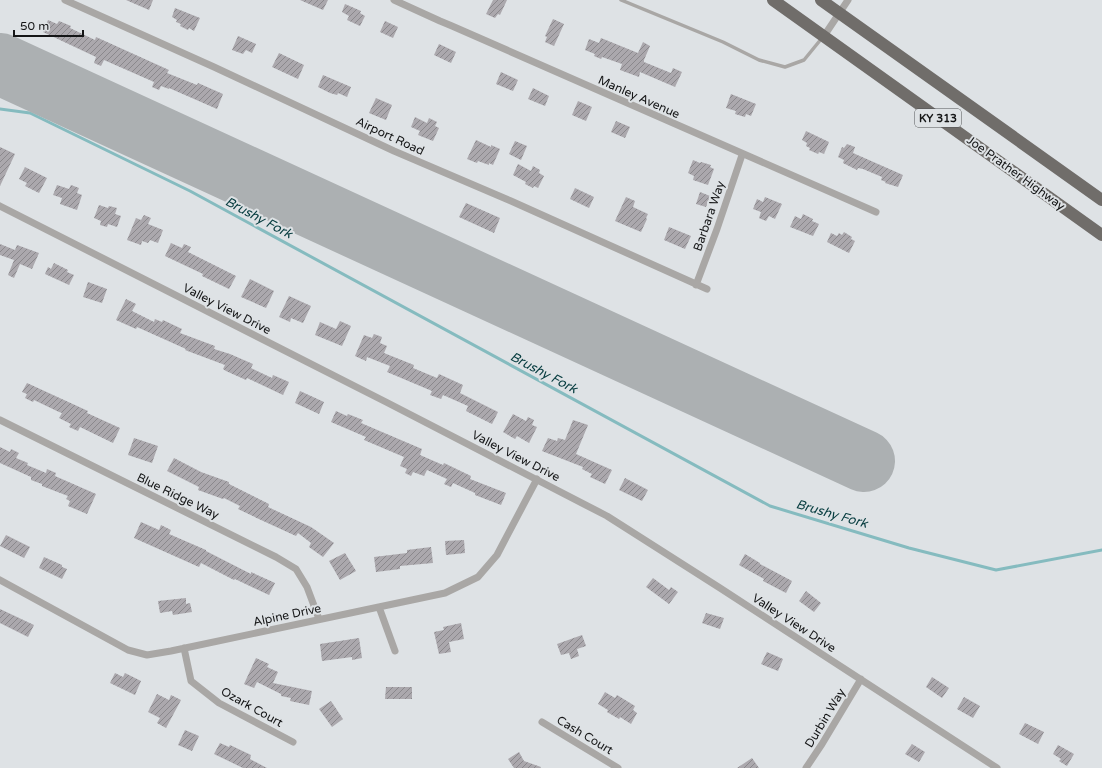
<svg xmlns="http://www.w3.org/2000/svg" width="1102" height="768" viewBox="0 0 1102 768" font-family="'Varela Round',sans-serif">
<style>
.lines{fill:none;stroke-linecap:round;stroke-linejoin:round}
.stream{stroke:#85bbbf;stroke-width:3}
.runway{stroke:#acb0b2;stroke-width:62}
.building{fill:url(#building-hatch)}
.service{stroke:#a9a7a5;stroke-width:3.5}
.minor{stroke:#a9a7a5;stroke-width:7}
.trunk{stroke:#706d6a;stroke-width:12}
.labels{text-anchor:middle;stroke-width:4;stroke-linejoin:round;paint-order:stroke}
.shield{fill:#dee2e5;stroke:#515254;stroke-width:1}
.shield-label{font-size:11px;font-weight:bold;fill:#141516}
.street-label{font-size:12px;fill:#141516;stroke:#dee2e5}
.water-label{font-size:13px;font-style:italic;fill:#053b3e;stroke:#dee2e5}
</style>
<defs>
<pattern id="building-hatch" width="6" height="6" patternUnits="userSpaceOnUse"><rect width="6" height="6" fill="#aba8ad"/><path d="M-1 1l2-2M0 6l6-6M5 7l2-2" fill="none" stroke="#8a888c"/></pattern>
</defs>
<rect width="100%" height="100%" fill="#dee2e5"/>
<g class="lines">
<path class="stream" d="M0 109 30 113 190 191 770 506 909 548 996 570 1102 550"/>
<path class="runway" d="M0 64 864 461"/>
</g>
<path class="building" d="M126 0H153L149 10Z
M300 0H328L323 10Z
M493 0H507L500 15 498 14 495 18 486 14Z
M345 4 361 11 360 13 365 16 360 26 347 20 349 16 342 12Z
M175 8 200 18 194 31 189 28 188 30 180 26 181 24 176 22 177 20 172 17Z
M553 19 564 24 554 46 545 42 547 37 545 36Z
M48 20 57 24 59 21 71 26 70 28 95 40 96 37 169 70 167 73 197 85 198 83 223 94 217 109 169 88V89L161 86 159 90 152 87 154 82 104 60 101 66 94 63 96 57 43 32Z
M385 21 398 27 393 38 380 32Z
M238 36 256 44 252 53 246 50 243 54 232 50Z
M601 38 638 53 643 42 650 46 644 60V62L671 73 673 68 682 72 675 87 640 72 639 77 620 70 622 64 602 57 601 59 594 56 595 54 585 50 589 39 599 43Z
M439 44 456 52 451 63 434 55Z
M279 53 304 65 298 79 272 67Z
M501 72 518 80 513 91 496 84Z
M323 75 351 87 347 97 338 93 337 95 330 93 318 87Z
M533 88 549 96 545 106 528 99Z
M731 94 756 104 751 116 746 114 745 117 735 114 736 111 726 108Z
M376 98 392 105 386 120 369 113Z
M578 101 592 107 586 121 572 115Z
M415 117 427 123 429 118 437 122 435 126 439 128 433 141 418 135 420 131 411 127Z
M616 121 630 127 625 138 611 132Z
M806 131 829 142 824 154 819 152 818 154 809 150 810 148 806 146 807 143 802 140Z
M476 140 491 147V145L500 149 493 165 489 163V165L478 161 477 163 467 159Z
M515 141 527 146 521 160 509 154Z
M847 144 855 147 853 153 903 175 898 187 885 183 886 182 881 180 882 177 863 169 858 168 857 170 843 163 844 160 838 157 842 147 844 148Z
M0 147 15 154 0 186Z
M693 160 700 163 701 162 711 165 710 167 714 169 708 185 693 180 694 176 688 173Z
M518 164 531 171 533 166 540 170 539 173 544 176 538 188 534 186 533 188 525 184 526 182 513 175Z
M25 167 47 178 39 193 25 186 27 183 19 179Z
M57 185 69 189 71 185 79 188 77 193 82 195 77 210 60 204 62 198 53 195Z
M575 188 594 197 589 208 570 199Z
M700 192 710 196 706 207 696 204Z
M626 197 635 201 633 207 648 214 646 218 647 219 641 232 615 221Z
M765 197 782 204 775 219 769 216 766 221 759 218 761 212 753 209 757 199 763 202Z
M466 203 500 218 494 233 459 217Z
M99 205 108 208 109 206 117 208 115 214 121 216 117 227 108 224 107 227 100 225 101 221 94 218Z
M803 214 813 219 812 221 819 224 813 236 790 227 795 216 801 219Z
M144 215 151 218 148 224 163 230 158 243 150 240 148 243 142 241 141 245 127 240 136 218 141 220Z
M669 227 691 236 685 249 664 240Z
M844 232 852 237 851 239 855 241 849 253 827 242 831 233 837 236 839 233 842 235Z
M171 243 182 248 184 244 191 247 188 252 236 276 229 289 202 276 203 274 165 256Z
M0 244 15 250 17 245 39 253 32 269 20 264 14 278 8 275 14 260 0 255Z
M54 263 68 270 67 272 74 275 69 285 45 274 48 267 51 269Z
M250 279 274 291 266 308 241 297Z
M88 282 107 289 102 303 83 297Z
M289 296 311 306 303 323 291 318 290 322 279 317Z
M126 299 136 304 132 311 154 322 155 319 162 322 163 320 182 329 180 333 215 346 214 349 230 354 253 364 251 368 272 378 273 375 289 382 283 395 247 378 246 380 226 371 223 369 225 365 185 350 186 349 137 327 136 329 116 320Z
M340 321 351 326 342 346 315 335 320 322 336 329Z
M374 334 382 337 380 343 387 346 384 353 414 365 413 368 437 378 439 374 463 385 460 393 498 412 492 424 466 411 468 406 443 395 441 399 430 395 432 391 387 372 390 366 367 357 366 361 355 356 364 335 372 338Z
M27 383 88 411 87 413 120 428 113 443 80 427 78 431 69 427 71 424 59 418 62 413 59 412 34 400 33 402 25 398 27 394 22 392Z
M300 391 324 402 319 414 295 403Z
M336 411 347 416 348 414 363 420 361 423 422 449 420 455 443 465 444 463 471 476 470 479 506 493 501 505 475 495V493L453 483 451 487 444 484 447 479 427 470 424 476 413 472 411 476 405 473 407 469 400 466 404 457 364 440 366 437 331 422Z
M513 414 526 421 528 417 534 420 532 425 537 427 529 443 517 436 515 439 503 432Z
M573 420 588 425 576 454 612 470 605 484 590 477 592 474 582 469 583 467 542 451 548 438 557 441 558 438 565 440Z
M134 438 158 446 152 463 128 455Z
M0 447 10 452 11 449 19 453 16 458 28 463 27 465 46 473 47 469 56 473 55 476 96 494 87 514 68 506 70 501 66 499 68 496 42 486V484L31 480V477L0 463Z
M174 458 201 472 229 482V484L269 504 268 507 311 527 334 543 323 557 309 547 311 543 298 533 296 536 261 520 238 509 240 506 224 498 223 499 198 490 199 487 167 471Z
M625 478 648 490 642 501 619 490Z
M141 522 159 530 161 525 171 530 169 534 206 550V551L251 574V572L275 583 269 595 235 579 234 580 201 563 199 567 134 538Z
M6 535 30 547 24 558 0 546Z
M464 540 465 553 446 555 445 541Z
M431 547 433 563 400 566V569L376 572 374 557 407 553V550Z
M345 553 356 571 340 580 329 561Z
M745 554 760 563V564L792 581 786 593 763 581 764 579 739 565Z
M44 557 62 565V567L67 569 62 579 39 568Z
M653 578 669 590 671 587 678 592 669 604 646 587Z
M806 591 821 603 814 612 799 601Z
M186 598V604L190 603 192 612 173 615 172 611 160 613 158 601Z
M0 609 34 625 28 637 0 623Z
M706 613 724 618 720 629 702 623Z
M461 623 464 639 449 642 451 652 439 654 434 632 444 630 443 627Z
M582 635 586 646 577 649 579 656 571 659 569 653 561 655 557 644Z
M359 638 362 658 352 660V657L322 661 320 644Z
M767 652 783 659 778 671 761 664Z
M256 658 269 664 267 667 278 672 273 683 312 691 309 705 290 701 291 698 281 696V694L257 682 254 688 244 684Z
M115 673 123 677 125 673 141 681 135 695 110 683Z
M932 677 949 688 942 698 926 687Z
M386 687H412V699H385Z
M605 692 615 698 617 695 635 706 633 710 637 713 631 724 620 717 619 719 607 712 608 710 598 704Z
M157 694 169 700 171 695 181 700 166 728 157 723 160 718 148 712Z
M964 697 980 706 973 718 957 709Z
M331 701 343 719 332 727 319 709Z
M1025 723 1044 732 1038 744 1019 734Z
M185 730 199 736 192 751 178 745Z
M220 743 229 747 230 745 251 755 250 759 267 768H243L214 754Z
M912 744 925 752 919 762 905 754Z
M1058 745 1074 754 1067 766 1059 761 1061 759 1053 754Z
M519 752 524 761 541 767 540 768H514L508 759Z
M752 758 759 768H737Z"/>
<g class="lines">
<path class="service" d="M621 0 723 42 759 60 785 67 804 60 822 38"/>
<path class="minor" d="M65 0 214 67 394 151 511 201 707 289
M394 0 440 21 452 26 876 212
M824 36 848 0
M0 206 386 402 607 516 720 588 997 768
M696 285 717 229 742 155
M0 420 276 557 296 569 307 587 319 619
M0 580 128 650 147 655 171 651 445 593 478 577 497 555 537 479
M379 607 395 651
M184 648 191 681 219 703 293 742
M542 722 618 768
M806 768 822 744 861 679"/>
<path class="trunk" d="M773 0 1102 235
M821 0 1102 200"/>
</g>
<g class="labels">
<rect class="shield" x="915" y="109" width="46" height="18" rx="3"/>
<g class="shield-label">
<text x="938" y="122">KY 313</text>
</g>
<g class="street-label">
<text transform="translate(639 97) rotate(24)" y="4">Manley Avenue</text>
<text transform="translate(390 136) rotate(25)" y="4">Airport Road</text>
<text transform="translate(1016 173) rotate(36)" y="4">Joe Prather Highway</text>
<text transform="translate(709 216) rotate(-71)" y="4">Barbara Way</text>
<text transform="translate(227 309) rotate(27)" y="4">Valley View Drive</text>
<text transform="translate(516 456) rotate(27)" y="4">Valley View Drive</text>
<text transform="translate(178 496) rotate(26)" y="4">Blue Ridge Way</text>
<text transform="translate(287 615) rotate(-12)" y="4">Alpine Drive</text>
<text transform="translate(794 623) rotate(33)" y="4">Valley View Drive</text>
<text transform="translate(252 707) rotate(29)" y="4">Ozark Court</text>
<text transform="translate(825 718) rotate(-59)" y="4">Durbin Way</text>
<text transform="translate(585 735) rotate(31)" y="4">Cash Court</text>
</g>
<g class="water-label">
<text transform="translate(259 217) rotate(28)" y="5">Brushy Fork</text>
<text transform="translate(544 372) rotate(28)" y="5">Brushy Fork</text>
<text transform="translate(832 513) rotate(16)" y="5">Brushy Fork</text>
</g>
</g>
<path d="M14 30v6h69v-6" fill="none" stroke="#141516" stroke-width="2"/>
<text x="20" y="30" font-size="12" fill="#141516" stroke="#dee2e5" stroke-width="3" paint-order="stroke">50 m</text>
</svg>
